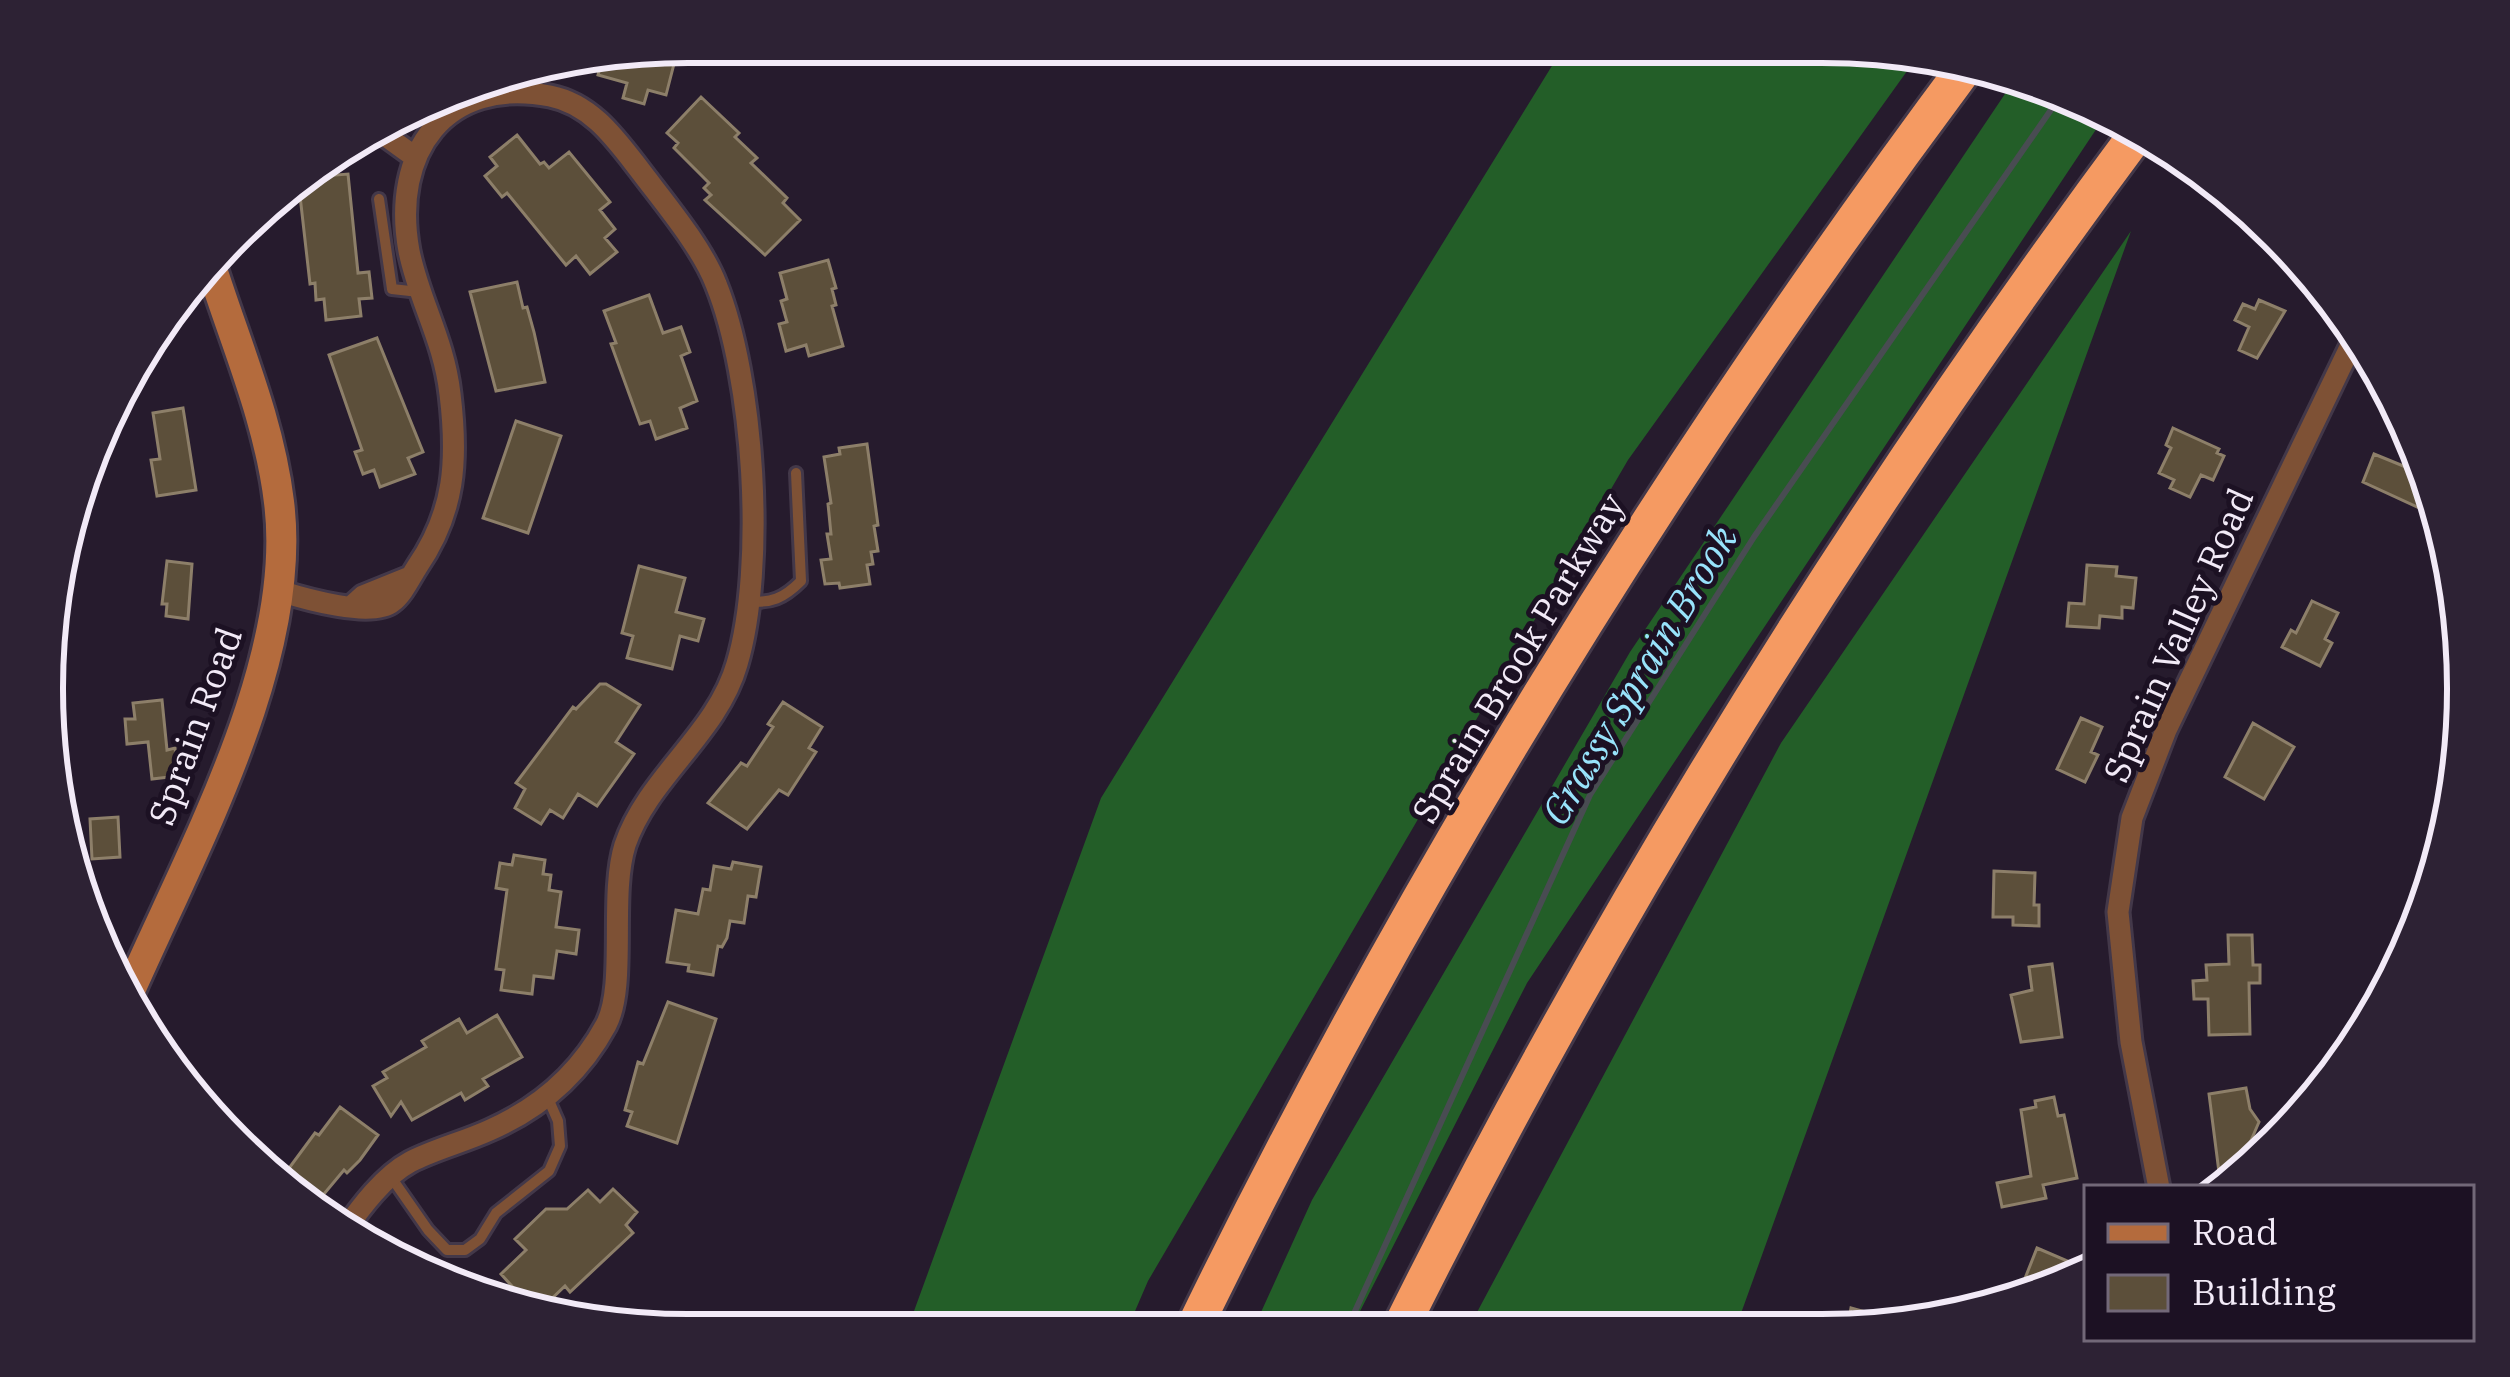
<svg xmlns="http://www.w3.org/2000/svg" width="2510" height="1377" viewBox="0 0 2510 1377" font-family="'IBM Plex Serif',serif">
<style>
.forest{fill:#235e28}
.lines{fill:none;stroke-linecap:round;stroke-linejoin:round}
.stream{stroke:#494c52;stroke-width:6}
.building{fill:#5c4f3a;stroke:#8d7f69;stroke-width:3}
.lane-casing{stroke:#433849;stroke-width:16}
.street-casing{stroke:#433849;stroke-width:27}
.secondary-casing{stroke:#433849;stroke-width:36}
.highway-casing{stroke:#433849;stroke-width:42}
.lane{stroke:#7e5135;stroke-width:10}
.street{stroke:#7e5135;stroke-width:21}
.secondary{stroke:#b46b3d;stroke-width:30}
.highway{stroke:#f59a62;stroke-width:36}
.labels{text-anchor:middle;stroke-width:10;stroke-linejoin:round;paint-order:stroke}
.street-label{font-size:36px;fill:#f2eaf7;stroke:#1c1123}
.water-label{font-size:39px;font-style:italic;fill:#98e3fb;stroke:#1c1123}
.rim{fill:none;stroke:#f2eaf7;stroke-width:6}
</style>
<rect width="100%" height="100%" fill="#261b2d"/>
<path class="forest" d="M1566 43H1863L1920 53 1628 460 1148 1281 1126 1332 906 1333 1101 798Z
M2017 76 2107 113 1527 983 1350 1331 1252 1332 1312 1200 1630 652Z
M2131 231 1735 1330 1467 1331 1781 743Z"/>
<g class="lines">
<path class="stream" d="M1346 1331 1590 795 1754 537 2062 94"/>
</g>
<path class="building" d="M664 46 661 57 675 60 666 95 648 90 644 104 623 98 627 83 598 75 603 56Z
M701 97 739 133 735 137 757 158 751 163 787 198 783 203 800 220 765 255 705 200 711 195 704 188 709 183 674 148 678 143 667 133Z
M517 135 540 164 544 162 549 168 569 152 610 202 600 210 615 229 605 238 617 252 590 274 576 256 566 265 507 193 502 197 485 176 497 166 490 157Z
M348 174 358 273 369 272 372 298 359 299 361 316 326 320 324 299 316 300 315 283 310 284 298 178Z
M828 260 836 288 832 289 836 305 832 306 843 346 809 356 806 345 786 351 779 324 787 322 781 301 787 299 780 273Z
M517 282 523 308 527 307 534 332 545 382 496 391 470 292Z
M649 295 663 333 681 327 690 352 681 356 697 401 680 408 687 428 656 439 650 421 640 424 611 344 616 343 604 311Z
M2259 300 2285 311 2257 358 2239 350 2249 327 2235 320 2243 304 2255 309Z
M377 338 423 452 408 458 415 474 380 487 374 470 363 474 355 452 362 450 329 355Z
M183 408 196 490 157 496 151 460 160 459 153 413Z
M516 421 561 436 528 533 483 518Z
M2173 428 2219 449 2217 453 2224 456 2213 480 2201 475 2190 497 2170 488 2174 480 2159 473 2171 448 2166 445Z
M867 444 878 525 874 526 878 551 871 552 873 564 867 565 870 584 840 588 839 583 825 584 821 560 831 559 827 534H831L828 504 831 503 824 457 840 454 839 448Z
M2374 454 2423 474 2434 497 2428 512 2363 482Z
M167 561 192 564 188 619 166 616 167 604H162Z
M2087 565 2117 567 2116 576 2136 578 2133 608 2122 607V618L2100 616 2099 628 2067 626 2069 603 2084 604Z
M639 566 685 578 676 612 704 619 698 641 680 636 672 669 627 658 633 636 622 633Z
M2312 601 2338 613 2325 639 2332 643 2320 666 2282 647 2291 630 2296 633Z
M600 684H606L640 705 616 742 634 754 597 806 578 794 563 818 550 810 541 824 515 808 525 789 516 783 573 707 576 709Z
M162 700 167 750 175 748 178 776 152 779 148 742 127 744 125 719H135L133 703Z
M783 702 822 727 809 748 816 752 788 795 779 790 747 829 708 803 741 763 747 766 773 727 768 724Z
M2081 718 2102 727 2091 752 2098 755 2085 782 2057 769Z
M2253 723 2294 747 2264 799 2225 777Z
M118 817 120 857 92 859 90 819Z
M514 855 545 860 543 874 551 875 549 890 561 892 556 927 579 930 576 954 557 951 553 978 534 976 532 994 501 990 504 970 496 969 507 890 496 888 500 863 512 865Z
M733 862 761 867 756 897 748 896 744 923 730 921 727 938 722 947 718 946 713 975 688 971 689 965 667 962 676 910 698 914 703 889 710 890 714 866 731 869Z
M1994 871 2035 873 2034 905H2039V926L2013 925V917H1993Z
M2228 935H2252L2253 965H2260V983H2249L2250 1034 2209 1035 2208 999H2194L2193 981 2207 980 2206 965 2229 964Z
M2052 964 2062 1037 2021 1042 2011 995 2032 990 2029 967Z
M668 1002 716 1019 677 1143 627 1126 632 1112 625 1110 638 1062 643 1064Z
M497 1015 522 1057 483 1079 488 1086 465 1100 461 1093 412 1120 401 1102 391 1116 373 1086 387 1078 383 1072 426 1047 422 1041 459 1019 467 1033Z
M2246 1088 2250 1109 2259 1122 2246 1152 2270 1148 2221 1188 2209 1094Z
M2054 1097 2058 1116 2064 1115 2077 1178 2043 1185 2046 1198 2002 1207 1997 1183 2031 1176 2021 1110 2036 1107 2035 1101Z
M340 1107 378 1135 360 1160 347 1173 344 1170 314 1206 281 1179 315 1133 319 1135Z
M613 1189 637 1212 626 1225 633 1233 570 1292 565 1286 544 1306 538 1299 530 1306 501 1274 526 1250 515 1239 546 1209H567L588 1190 600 1202Z
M2037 1248 2070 1262 2087 1272 2030 1300 2018 1296Z
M1851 1308 1909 1324 1908 1329 1847 1330Z"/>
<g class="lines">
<defs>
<path id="lane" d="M379 199 392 289 419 292
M747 601C771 604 784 598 801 581L796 473
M391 1177 428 1230 447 1250H465L480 1239 496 1213 549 1171 560 1146 558 1121 547 1096"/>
<path id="street" d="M379 131 415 157
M280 591C305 599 372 618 392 602 402 595 410 578 417 567 455 512 458 460 450 394 444 340 419 301 409 251 391 152 445 76 550 96 591 104 615 138 639 169 663 201 702 247 716 284 754 378 766 566 737 664 717 734 648 777 625 845 609 896 627 986 606 1025 580 1073 540 1108 490 1130 464 1142 435 1149 410 1162 384 1176 361 1207 344 1231
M353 605 363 596 410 577
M2159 1188 2131 1042 2118 912 2132 818 2166 730 2355 337"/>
<path id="secondary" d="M128 995C190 853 299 660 279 502 269 419 236 345 211 266"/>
<path id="highway" d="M1399 1331C1609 908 1860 506 2142 127
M1192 1332C1409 885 1673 459 1970 61"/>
</defs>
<use href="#lane" class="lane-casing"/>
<use href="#street" class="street-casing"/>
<use href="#secondary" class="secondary-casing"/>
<use href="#highway" class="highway-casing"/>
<use href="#lane" class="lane"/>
<use href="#street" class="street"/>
<use href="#secondary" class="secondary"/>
<use href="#highway" class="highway"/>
</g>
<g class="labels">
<g class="street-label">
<text transform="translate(2178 635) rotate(-66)" y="13">Sprain Valley Road</text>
<text transform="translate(1518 658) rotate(-59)" y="13">Sprain Brook Parkway</text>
<text transform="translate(195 726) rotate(-70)" y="13">Sprain Road</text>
</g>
<g class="water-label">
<text transform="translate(1639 675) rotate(-59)" y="14">Grassy Sprain Brook</text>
</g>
</g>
<path d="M0 0H2510V1377H0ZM688 63H1822A625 625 0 0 1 2447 688V689A625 625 0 0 1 1822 1314H688A625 625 0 0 1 63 689V688A625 625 0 0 1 688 63Z" fill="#2d2234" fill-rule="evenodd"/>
<path class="rim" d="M688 63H1822A625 625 0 0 1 2447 688V689A625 625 0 0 1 1822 1314H688A625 625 0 0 1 63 689V688A625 625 0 0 1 688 63Z"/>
<rect x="2084" y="1185" width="390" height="156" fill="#1c1123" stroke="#726878" stroke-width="3"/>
<rect x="2108" y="1224" width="60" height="18" fill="#b46b3d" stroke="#726878" stroke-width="3"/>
<text x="2192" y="1245" font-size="36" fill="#f2eaf7">Road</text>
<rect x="2108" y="1275" width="60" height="36" fill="#5c4f3a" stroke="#726878" stroke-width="3"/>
<text x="2192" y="1305" font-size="36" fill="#f2eaf7">Building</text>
</svg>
